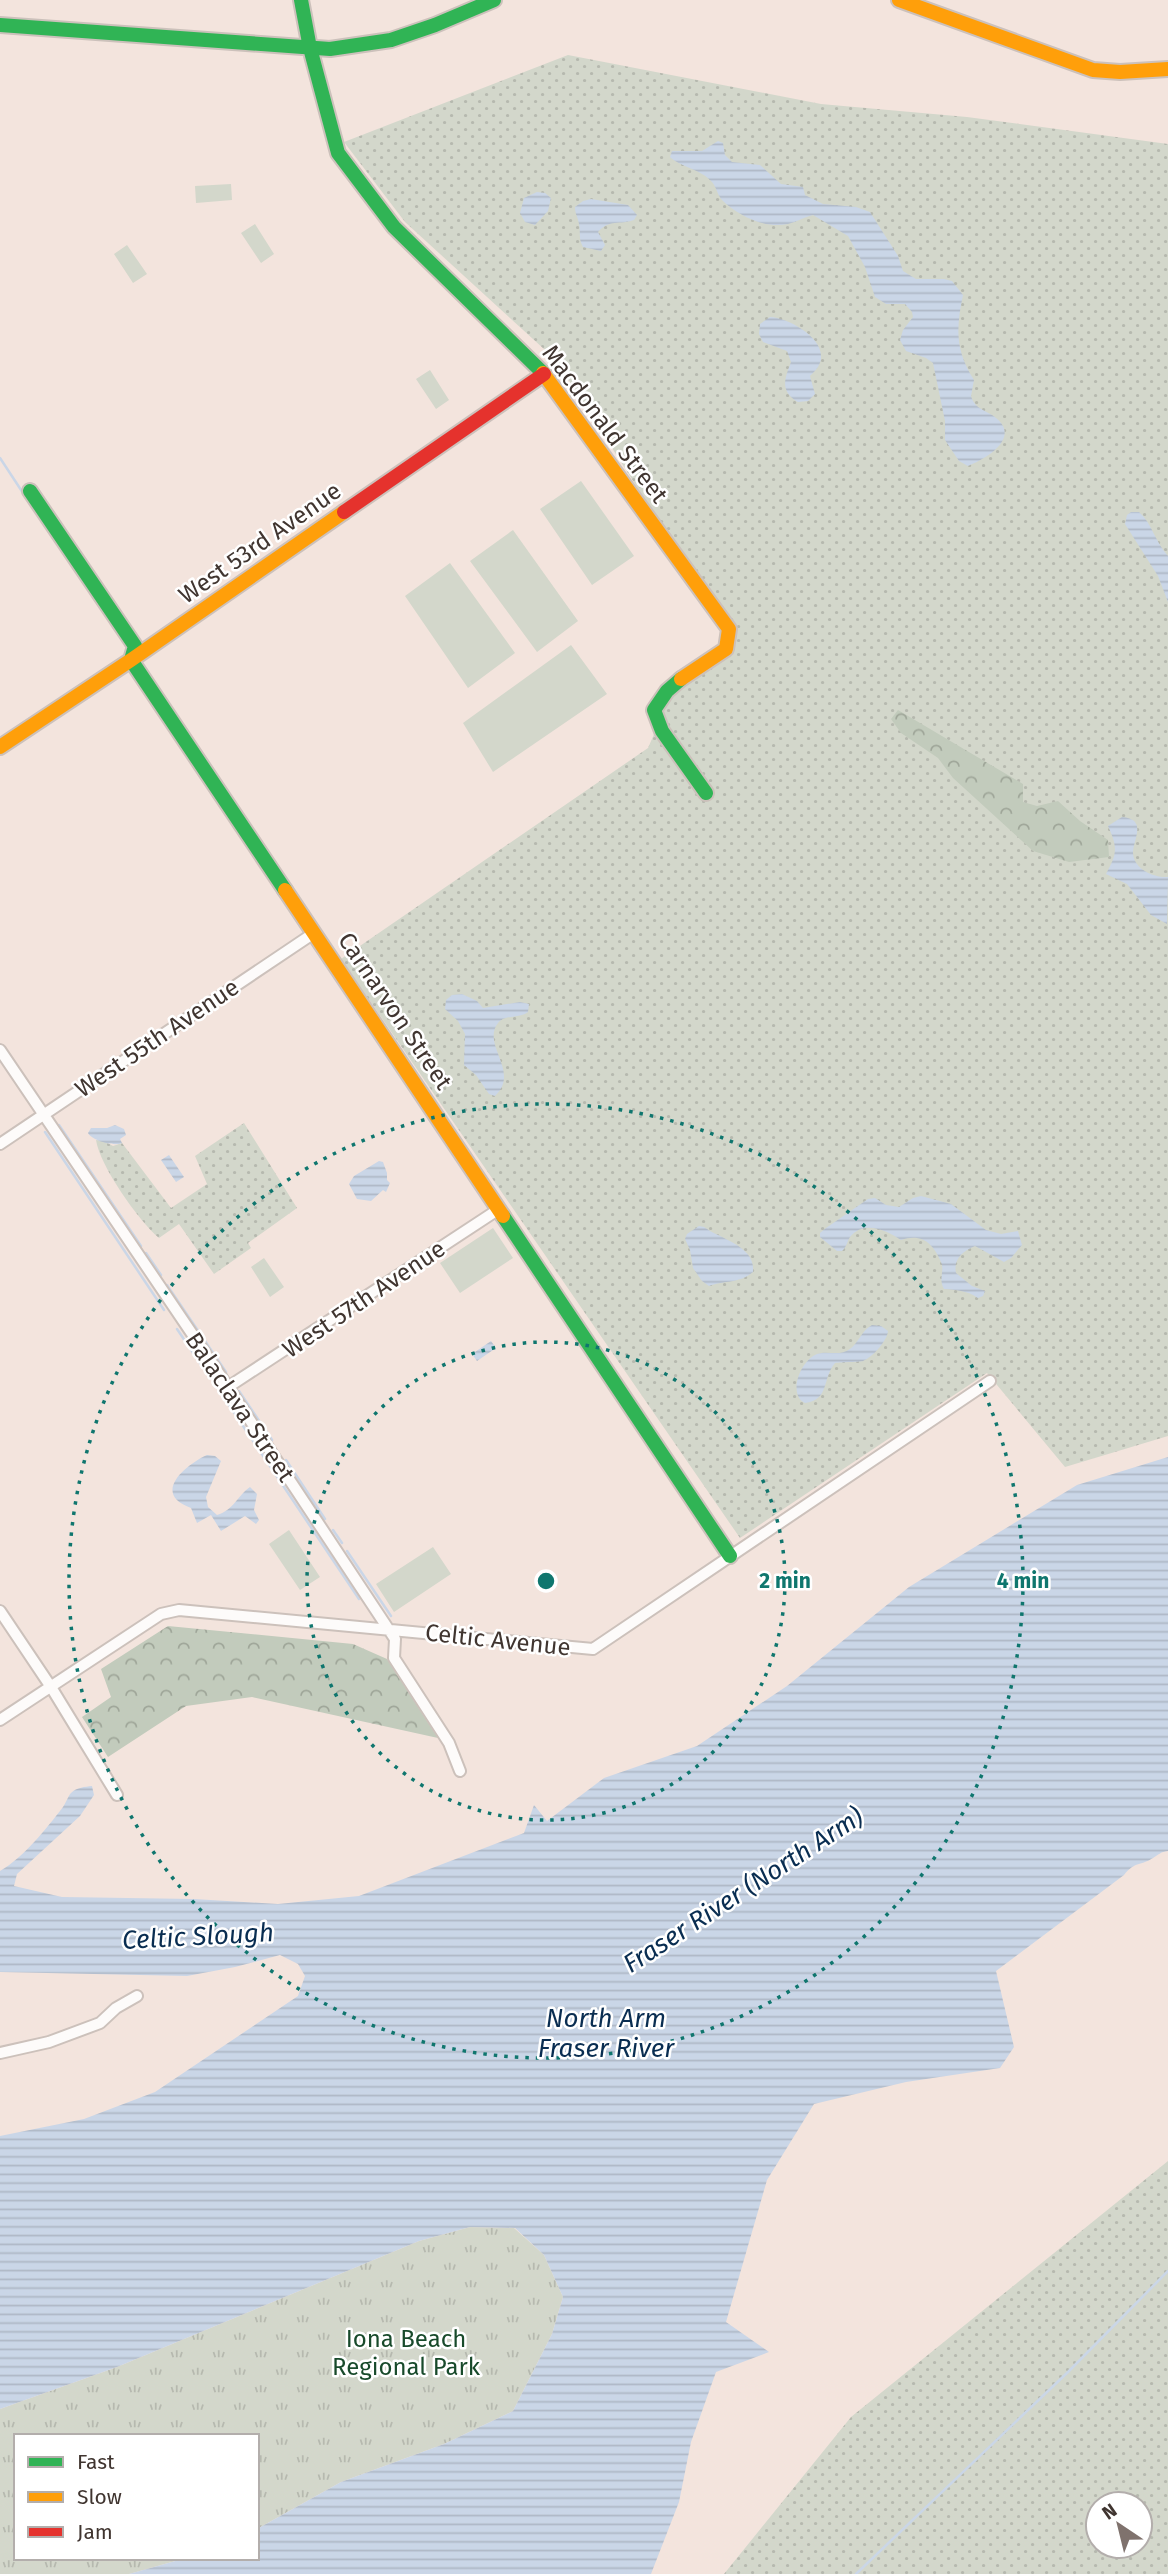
<svg xmlns="http://www.w3.org/2000/svg" width="1168" height="2574" viewBox="0 0 1168 2574" font-family="'Fira Sans',sans-serif">
<style>
.grass{fill:url(#grass-dots);fill-rule:evenodd}
.forest{fill:url(#forest-crowns)}
.park{fill:url(#park-tufts)}
.pitch{fill:#d3d7cb}
.water{fill:url(#water-rules)}
.lines{fill:none;stroke-linecap:round;stroke-linejoin:round}
.stream{stroke:#cad6e7;stroke-width:2.5}
.street-casing{stroke:#ccc1bb;stroke-width:14}
.fast-casing{stroke:#ccc1bb;stroke-width:18}
.slow-casing{stroke:#ccc1bb;stroke-width:18}
.jam-casing{stroke:#ccc1bb;stroke-width:18}
.street{stroke:#fdfbfa;stroke-width:10}
.fast{stroke:#30b455;stroke-width:14}
.slow{stroke:#ff9f0a;stroke-width:14}
.jam{stroke:#e5322d;stroke-width:14}
.ring{fill:none;stroke:#0f766e;stroke-width:3.5;stroke-dasharray:3.5 7}
.labels{text-anchor:middle;stroke-width:5;stroke-linejoin:round;paint-order:stroke}
.street-label{font-size:24px;fill:#403530;stroke:#fff}
.park-label{font-size:24px;fill:#184a2b;stroke:#fff}
.water-label{font-size:26px;font-style:italic;fill:#092d51;stroke:#fff}
.centre{fill:#0f766e;stroke:#fff;stroke-width:3.5}
.ring-label{font-size:21px;text-anchor:middle;font-weight:bold;fill:#0f766e;stroke:#fff;stroke-width:5;stroke-linejoin:round;paint-order:stroke}
</style>
<defs>
<pattern id="grass-dots" width="8" height="8" patternUnits="userSpaceOnUse" patternTransform="scale(1.75)"><rect width="8" height="8" fill="#d3d7cb"/><path d="M2 2h.1M6 6h.1" fill="none" stroke="#b6b9af" stroke-width="1.8" stroke-linecap="round"/></pattern>
<pattern id="forest-crowns" width="20" height="18" patternUnits="userSpaceOnUse" patternTransform="scale(1.75)"><rect width="20" height="18" fill="#c2cbbc"/><path d="M2 6a3 3 0 1 1 6 0M12 15a3 3 0 1 1 6 0" fill="none" stroke="#9fa699"/></pattern>
<pattern id="park-tufts" width="24" height="20" patternUnits="userSpaceOnUse" patternTransform="scale(1.75)"><rect width="24" height="20" fill="#d3d7cb"/><path d="M3 7l-1-3M5 7V3M7 7l1-3M15 17l-1-3M17 17v-4M19 17l1-3" fill="none" stroke="#b6b9af"/></pattern>
<pattern id="water-rules" width="6" height="5" patternUnits="userSpaceOnUse" patternTransform="scale(1.75)"><rect width="6" height="5" fill="#cad6e7"/><path d="M0 2.5h6" fill="none" stroke="#afb8c6"/></pattern>
</defs>
<rect width="100%" height="100%" fill="#f3e4dd"/>
<path class="grass" d="M568 55 821 104 967 117 1168 144V1436L1065 1467 987 1373 740 1538 341 959 648 748 658 725 654 710 726 649 719 616 556 360 405 222 344 142Z
M244 1123 297 1208 248 1243 251 1248 214 1274 179 1224 159 1238C138 1220 100 1166 96 1140L104 1141 113 1146 122 1143 171 1208 207 1184 195 1156Z
M1168 2161V2574H724L851 2417ZM1140 2504V2546H1098V2504Z"/>
<path class="forest" d="M898 710 1023 784V802L1037 806 1058 801 1080 821 1108 840 1109 857 1069 862 1033 851 953 778 938 758 901 733 891 719Z
M168 1626 353 1644 387 1659 438 1738 252 1697 186 1706 108 1757 82 1717 111 1697 101 1669Z"/>
<path class="park" d="M470 2227 514 2228 544 2255 563 2297 552 2334 513 2411 444 2444 341 2482 257 2529V2436H16V2558H186L129 2574H0V2409L117 2367 419 2241Z"/>
<path class="pitch" d="M231 184 232 200 196 203 195 186Z
M255 224 274 254 261 263 241 233Z
M127 245 147 274 133 283 114 254Z
M430 370 449 400 436 409 416 379Z
M581 481 634 556 592 585 540 509Z
M513 530 578 621 537 652 470 561Z
M450 563 515 653 468 688 405 596Z
M571 645 607 694 493 772 463 723Z
M493 1228 513 1258 460 1293 440 1263Z
M264 1258 284 1287 270 1297 251 1267Z
M289 1530 320 1577 300 1590 269 1544Z
M433 1547 451 1574 394 1612 376 1584Z"/>
<path class="water" d="M718 141 723 143 725 155 732 162 760 165 781 184 803 187 805 195 823 204 856 207 870 212 898 256 903 271 916 279H944L952 281 963 295C956 328 955 350 974 380L971 396C975 410 987 410 996 418 1021 438 986 459 968 466L959 461 945 440V421L933 363 926 358 906 351 900 340 903 330 913 317 912 312 905 304H886L875 297 865 267 848 236 813 215C804 217 797 222 788 224 765 229 739 216 723 201 717 195 717 188 712 182 701 169 682 168 670 157L672 151H702Z
M537 192 545 193 551 198 548 211 535 225 525 222 520 213 524 198Z
M591 199 628 205 637 215 634 220C620 225 609 219 598 232L605 245 601 251 583 247C578 238 581 233 579 224 578 217 575 214 575 207L583 201Z
M770 317C790 318 833 342 818 367 816 370 813 373 810 376L815 394 808 401 798 402C779 391 785 378 791 362L787 351 763 342 759 334 760 324Z
M1131 512H1139C1152 523 1155 542 1168 556V602L1158 576 1125 524 1127 515Z
M1122 817C1148 819 1133 840 1133 853 1134 870 1155 878 1168 877L1167 924 1151 915 1127 884 1106 874C1117 854 1118 848 1108 826Z
M462 994 477 1001 483 1008 520 1002 529 1004 528 1012C519 1019 505 1014 498 1023 481 1045 521 1072 495 1096L489 1094 476 1075 464 1065 465 1034 458 1021 445 1009 446 1000 452 995Z
M115 1125 124 1129 126 1135 120 1139 122 1143C114 1147 91 1140 88 1133L91 1128H107Z
M169 1155 184 1177 176 1182 161 1160Z
M379 1161 383 1162 387 1173V1180L390 1183 386 1192 383 1190 371 1201 357 1199 349 1184 354 1176Z
M921 1196 951 1204 986 1230 1001 1234 1018 1231 1022 1245 1011 1258 1004 1262 975 1246C963 1251 953 1259 956 1273L972 1286 985 1291 983 1296 978 1298C966 1290 956 1290 944 1289 938 1279 945 1271 941 1262 933 1244 923 1233 901 1240 888 1231 864 1219 850 1237 847 1242 847 1246 842 1251H837L820 1237V1233L826 1228 868 1199 875 1198 886 1205 899 1207 913 1198Z
M699 1226 704 1227C720 1239 756 1246 753 1272 739 1284 725 1280 709 1286L702 1281 693 1268 690 1250 685 1239 687 1234Z
M872 1325 881 1326 888 1331C887 1341 873 1357 863 1361 861 1362 841 1362 835 1363 822 1378 830 1400 805 1403 787 1394 801 1360 817 1354 828 1350 839 1357 850 1349 859 1342 861 1331 872 1325Z
M491 1341 496 1348 477 1361 472 1354Z
M207 1455 215 1456 221 1461 206 1497 208 1507 217 1515C234 1510 237 1496 250 1487L257 1494 254 1510 259 1520 256 1524 245 1516 221 1531 211 1515 197 1523 191 1508C151 1494 185 1465 207 1455Z
M1168 1457V1851C1160 1852 1160 1854 1153 1858 1141 1866 1135 1861 1124 1875L996 1971 1014 2047 1000 2068 906 2082 814 2104 767 2180 726 2322 769 2352 716 2372 691 2442 679 2502 651 2574H129L186 2558H257V2529L341 2482 444 2444 513 2411 552 2334 563 2297 544 2255 515 2228 470 2227 419 2241 117 2367 0 2409V2136L84 2119 155 2092 298 1996 305 1976 298 1964 280 1955 235 1967 187 1976 0 1972V1871C24 1857 46 1829 63 1807 66 1803 68 1796 71 1793 77 1787 85 1787 92 1786L94 1795 80 1816 17 1874 14 1886 62 1897 194 1899 278 1904 359 1896 524 1833 534 1805 547 1821 604 1778 697 1746 787 1686 909 1587 1077 1485Z"/>
<g class="lines">
<path class="stream" d="M0 458 25 496
M77 573 122 639
M59 1125 141 1246
M45 1132 164 1310
M146 1253 161 1275
M167 1285 226 1372
M177 1329 202 1366
M239 1391 272 1440
M221 1393 359 1599
M286 1460 325 1519
M333 1530 342 1543
M347 1551 391 1616
M856 2574 1068 2372 1168 2271"/>
<defs>
<path id="street" d="M0 1050 228 1387 389 1630 395 1639 394 1658 449 1743 460 1771
M0 1144 314 933
M228 1387 499 1209
M0 1611 51 1687 117 1795
M0 1720 161 1614 179 1610 593 1649 990 1381
M0 2053 49 2042 100 2023 116 2008 137 1996"/>
<path id="fast" d="M301 0 310 48 338 153 394 227 543 373
M0 25 330 49 391 40 435 25 494 0
M30 491 135 646 131 660 285 890
M681 679 667 691 654 710 662 731 706 793
M503 1216 730 1556"/>
<path id="slow" d="M899 0 1093 70 1120 72 1168 69
M543 373 729 629 726 649 681 679
M0 747 131 660 344 512
M285 890 503 1216"/>
<path id="jam" d="M344 512 544 374"/>
</defs>
<use href="#street" class="street-casing"/>
<use href="#fast" class="fast-casing"/>
<use href="#slow" class="slow-casing"/>
<use href="#jam" class="jam-casing"/>
<use href="#street" class="street"/>
<use href="#fast" class="fast"/>
<use href="#slow" class="slow"/>
<use href="#jam" class="jam"/>
</g>
<g class="ring">
<circle cx="546" cy="1581" r="239"/>
<circle cx="546" cy="1581" r="477"/>
</g>
<g class="labels">
<g class="street-label">
<text transform="translate(605 424) rotate(53)" y="8">Macdonald Street</text>
<text transform="translate(260 543) rotate(-35)" y="8">West 53rd Avenue</text>
<text transform="translate(395 1011) rotate(56)" y="8">Carnarvon Street</text>
<text transform="translate(157 1038) rotate(-34)" y="8">West 55th Avenue</text>
<text transform="translate(364 1299) rotate(-34)" y="8">West 57th Avenue</text>
<text transform="translate(240 1407) rotate(56)" y="8">Balaclava Street</text>
<text transform="translate(498 1640) rotate(6)" y="8">Celtic Avenue</text>
</g>
<g class="park-label">
<text x="406" y="2347">Iona Beach<tspan x="406" dy="28">Regional Park</tspan></text>
</g>
<g class="water-label">
<text transform="translate(743 1890) rotate(-33)" y="9">Fraser River (North Arm)</text>
<text transform="translate(198 1936) rotate(-3)" y="9">Celtic Slough</text>
<text x="606" y="2027">North Arm<tspan x="606" dy="30">Fraser River</tspan></text>
</g>
</g>
<circle cx="546" cy="1581" r="10" class="centre"/>
<g class="ring-label">
<text x="785" y="1588">2 min</text>
<text x="1023" y="1588">4 min</text>
</g>
<rect x="14" y="2434" width="245" height="126" fill="#ffffff" stroke="#b3aeac" stroke-width="2"/>
<rect x="28" y="2457" width="35" height="10" fill="#30b455" stroke="#b3aeac" stroke-width="2"/>
<text x="77" y="2469" font-size="21" fill="#403530">Fast</text>
<rect x="28" y="2492" width="35" height="10" fill="#ff9f0a" stroke="#b3aeac" stroke-width="2"/>
<text x="77" y="2504" font-size="21" fill="#403530">Slow</text>
<rect x="28" y="2527" width="35" height="10" fill="#e5322d" stroke="#b3aeac" stroke-width="2"/>
<text x="77" y="2539" font-size="21" fill="#403530">Jam</text>
<g transform="translate(1119 2525) rotate(325)"><circle r="33" fill="#ffffff" stroke="#b3aeac" stroke-width="2"/>
<path d="M0-5L12 26L0 18L-12 26Z" fill="#7f726d"/>
<text y="-10" font-size="19" font-weight="bold" text-anchor="middle" fill="#403530">N</text>
</g>
</svg>
